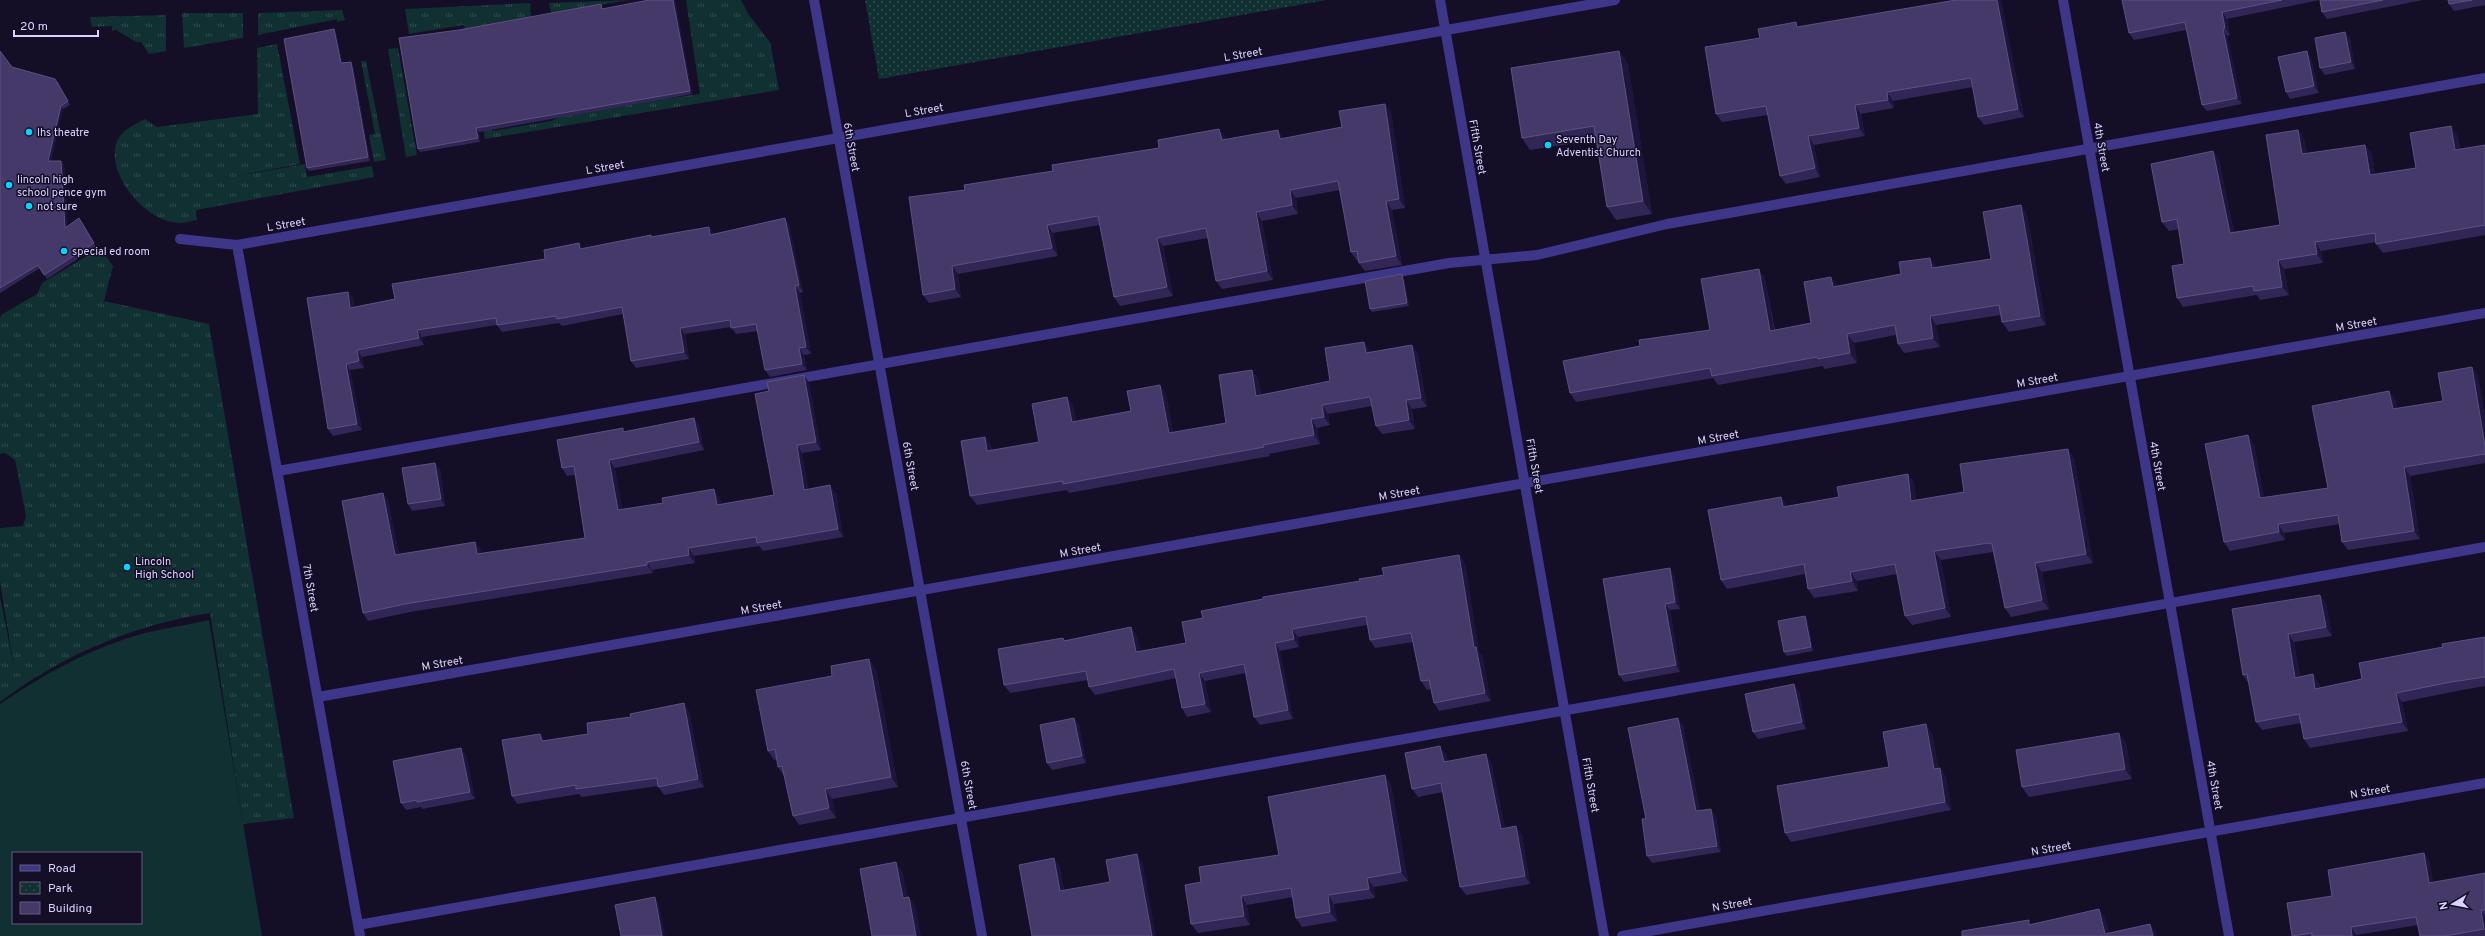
<svg xmlns="http://www.w3.org/2000/svg" width="2485" height="936" viewBox="0 0 2485 936" font-family="Overpass,sans-serif">
<style>
.grass{fill:url(#grass-tufts)}
.park{fill:url(#park-dots)}
.pitch{fill:#103031;fill-rule:evenodd}
.lines{fill:none;stroke-linecap:round;stroke-linejoin:round}
.minor{stroke:#3e3688;stroke-width:10}
.wall{fill:#322656}
.shaded-wall{fill:#1e153b}
.building{fill:#443968;stroke:#5c5180}
.poi-dot{fill:#00d6fe;stroke:#140e27;stroke-width:1.5}
.labels{text-anchor:middle;stroke-width:3;stroke-linejoin:round;paint-order:stroke}
.street-label{font-size:11px;fill:#dbd3ff;stroke:#140e27}
.poi-label{font-size:11px;fill:#dbd3ff;stroke:#140e27;text-anchor:start}
</style>
<defs>
<pattern id="grass-tufts" width="24" height="20" patternUnits="userSpaceOnUse"><rect width="24" height="20" fill="#103031"/><path d="M3 7l-1-3M5 7V3M7 7l1-3M15 17l-1-3M17 17v-4M19 17l1-3" fill="none" stroke="#324d50"/></pattern>
<pattern id="park-dots" width="8" height="8" patternUnits="userSpaceOnUse"><rect width="8" height="8" fill="#103031"/><path d="M2 2h.1M6 6h.1" fill="none" stroke="#324d50" stroke-width="1.8" stroke-linecap="round"/></pattern>
</defs>
<rect width="100%" height="100%" fill="#140e27"/>
<path class="grass" d="M629 0 551 13 549 3Z
M686 0H741L749 15 770 42 779 90 485 139 464 25 409 34 405 9 530 3 531 18 474 29 492 131 551 121 560 117 631 103 700 94Z
M342 10 345 20 337 22V19L258 35V13Z
M243 13V38L184 48 182 13Z
M166 15V51L149 54 141 42H136L116 30 112 31V26L92 27 90 17Z
M277 44 300 164 219 179 305 164 307 177 372 166 374 177 196 210 197 220C191 221 185 223 179 223 146 223 102 171 118 139 124 129 135 124 145 119L157 127 258 114 257 48Z
M398 48 417 155 406 157 388 49Z
M361 61H366L386 160 374 162 369 135 375 134Z
M100 248 113 266 104 301 209 324 294 818 243 824 210 613C133 625 62 655 0 702V597L14 667 0 582V528L23 526 26 516 15 460 5 453 0 454V319L1 315 37 294 42 283Z"/>
<path class="park" d="M865 0H1327L879 79Z"/>
<path class="pitch" d="M209 620 262 936H0V704C44 674 93 647 145 633 166 628 188 625 209 620ZM13 853H141V923H13Z"/>
<g class="lines">
<path class="minor" d="M814 0 982 936
M1440 0 1604 936
M2063 0 2229 936
M180 239 237 245 1615 0
M237 245 360 936
M278 471 1449 263 1537 255 1667 224 2485 78
M318 697 2485 313
M358 925 2485 547
M1622 936 2485 783"/>
</g>
<path class="wall" d="M649 0H675L692 94 479 132 480 142 420 152 418 149 459 30 603 8V9Z
M1956 0H2001L2024 117 1984 125 1978 117 1973 87 1893 101 1894 108 1861 114 1865 136 1814 145 1820 177 1786 184 1780 176 1768 115 1722 122 1716 114 1760 38 1799 27Z
M2122 0H2423L2327 19 2322 12 2320 0 2227 19 2230 35 2227 36 2242 104 2207 111 2202 105 2186 30 2134 40 2129 33Z
M2448 0H2485V5L2454 11 2449 4Z
M334 29 336 33 342 63 353 65 370 161 309 171 307 168Z
M2345 32 2350 39 2355 69 2325 75 2320 68Z
M0 51 12 67 58 82 70 105 63 109 51 161H61L64 164 67 226 79 218 96 247 47 279 40 268 0 293Z
M1619 51 1628 64 1652 214 1616 220 1607 207 1596 140 1530 150 1522 138Z
M2311 58 2319 93 2290 99 2286 92Z
M1385 104 1391 112 1405 208 1392 210 1402 265 1365 271 1359 263 1358 261H1357L1351 252 1340 190 1296 198 1298 214 1262 221 1273 280 1222 289 1216 281 1208 238 1163 246 1173 296 1120 306 1114 297 1100 225 1053 233 1058 256 958 274 961 297 929 303 923 295 965 190 1159 148 1219 129 1225 137 1226 140 1284 139 1342 127Z
M2451 126 2457 135 2460 149 2485 145V235L2383 253 2376 244V242L2321 251 2323 263 2284 269 2289 295 2260 300 2257 295 2183 307 2177 298 2184 264 2179 229 2169 231 2162 222 2213 151 2219 160 2234 232 2280 225 2298 130 2304 139 2307 154 2372 153 2375 175 2416 168Z
M2021 205 2027 215 2046 325 2009 332 2002 322 2001 315 1936 325 1940 347 1904 353 1898 344 1896 335 1854 343 1857 363 1824 369 1823 366 1718 385 1713 378 1576 402 1570 393 1640 346 1710 330 1759 269 1765 279 1775 330 1811 323 1838 286 1937 267 1991 259Z
M785 218 789 225 803 292 800 293 811 354 804 355 807 370 770 377 765 370 758 331 736 334 731 327 685 334 689 359 636 368 631 361 623 314 562 326 559 323 502 332 497 325 422 337 424 345 362 357 364 368 350 370 362 430 333 436 328 429 348 292 353 298 354 307 395 299 545 259 583 249 709 227 714 234Z
M1402 274 1404 278 1409 306 1372 312 1370 309Z
M1412 345 1418 354 1427 407 1412 409 1415 429 1382 434 1376 426 1372 406 1328 414 1330 425 1317 428 1320 444 1269 454 1270 456 1069 493 1067 490 977 505 970 496 985 437 991 446 992 450 1039 442 1067 397 1073 406 1076 421 1131 411 1160 385 1166 394 1173 432 1226 423 1252 370 1258 379 1261 395 1330 381 1370 351V352Z
M2472 367 2478 376 2485 418V463L2410 476 2420 539 2348 550 2342 542 2340 524 2284 533 2285 540 2230 551 2224 542 2254 444 2264 498 2328 488 2389 391 2395 399 2397 408 2443 401Z
M809 383 821 450 802 453 808 489 836 493 843 537 763 551 759 546 694 556 695 563 652 570 653 573 410 612 368 621 363 613 383 493 388 501 399 554 475 542 481 550V553L585 538 575 475 567 476 562 468 625 432 694 418 699 426 704 450 615 468 622 509 720 498 721 505 774 495Z
M2074 458 2093 563 2042 572 2049 609 2011 617 2005 608 1993 552 1941 560 1951 617 1912 625 1905 616 1897 574 1857 581 1858 591 1814 598 1808 589 1805 574 1727 589 1721 580 1781 497 1787 506 1839 497 1908 474 1914 483 1916 500 1964 492Z
M440 469 445 506 412 511 408 504Z
M1459 555 1465 563 1479 652 1482 655 1491 701 1439 711 1434 703 1431 689 1427 690 1421 681 1413 642 1375 648 1370 640 1367 625 1298 637 1299 647 1280 651 1293 719 1260 725 1254 717 1246 673 1205 681 1211 712 1187 717 1182 708 1176 678 1095 695 1089 687 1088 680 1010 693 1004 685 1063 638 1065 641 1131 627 1137 636 1140 651 1186 643 1203 618 1384 575Z
M1674 575 1680 609 1670 610 1680 672 1624 682 1619 675Z
M2326 603 2332 636 2294 642 2300 677 2319 683 2320 688 2362 679 2443 647 2485 637V686L2457 691 2402 702 2408 731 2310 748 2304 739 2301 723 2262 730 2256 722 2249 684 2243 675 2232 609Z
M1807 619 1813 651 1787 656 1784 652Z
M876 669 898 787 832 799 836 818 799 825 793 816 784 776 778 767 777 759 774 760 768 751Z
M1799 691 1806 729 1758 739 1753 732Z
M689 711 704 787 664 795 658 786 582 797 579 794 517 804 512 796 545 741 588 734Z
M1074 718 1079 725 1086 763 1052 770 1047 763Z
M1683 725 1700 811 1716 816 1721 852 1652 863 1647 856 1646 819Z
M1932 733 1938 768H1940L1946 777 1951 810 1791 842 1785 833 1889 767Z
M2126 742 2132 779 2029 797 2022 787Z
M1446 754 1448 762H1491L1505 828 1522 835 1530 884 1466 895 1460 887 1443 792 1418 797 1412 789Z
M466 755 475 799 422 809 421 807 406 810 401 803Z
M1391 784 1408 881 1374 887 1375 898 1334 904 1337 921 1302 927 1296 918 1293 897 1247 905 1250 925 1198 933 1191 924 1201 882 1279 855Z
M2424 853 2429 860 2433 883 2485 873V936H2420L2418 925 2356 935V936H2292L2332 896Z"/>
<path class="shaded-wall" d="M673 0H675L692 94 690 91Z
M1997 0H2001L2024 117 2018 109Z
M2222 12 2227 19 2230 35 2225 28Z
M334 29 336 33 343 67 341 63Z
M2223 29 2227 36 2242 104 2237 98Z
M2345 32 2350 39 2355 69 2351 62Z
M1619 51 1628 64 1652 214 1643 201Z
M2307 51 2311 58 2319 93 2314 86Z
M351 62 353 65 370 161 368 157Z
M1887 92 1893 101 1894 108 1888 100Z
M1385 104 1391 112 1405 208 1399 199Z
M1855 105 1861 114 1865 136 1859 128Z
M61 106 63 109 50 165 48 161Z
M2451 126 2457 135 2461 159 2455 150Z
M476 128 479 132 480 142 478 138Z
M1219 129 1225 137 1228 149 1222 140Z
M1278 130 1284 138 1286 148 1280 139Z
M2298 130 2304 139 2308 163 2302 154Z
M1808 136 1814 145 1820 177 1815 168Z
M2365 145 2372 153 2377 184 2370 175Z
M2213 151 2219 160 2236 242 2230 233Z
M61 161 64 164 68 231 65 228Z
M1290 190 1296 198 1298 214 1292 205Z
M1386 201 1392 210 1402 265 1396 256Z
M2021 205 2027 215 2046 325 2040 316Z
M1256 212 1262 221 1273 280 1267 271Z
M785 218 789 225 803 292 799 285Z
M1047 225 1053 233 1058 256 1052 248Z
M709 227 714 234 710 235Z
M1157 238 1163 246 1173 296 1167 287Z
M2315 242 2321 251 2323 263 2317 254Z
M579 243 584 250 580 249Z
M1930 258 1937 267 1932 268Z
M2278 260 2284 269 2289 295 2282 287Z
M952 266 958 274 961 297 955 289Z
M1759 269 1765 279 1776 340 1770 331Z
M1402 274 1404 278 1409 306 1407 303Z
M1831 277 1838 286 1833 287Z
M795 286 800 293 811 354 806 347Z
M348 292 353 298 355 314 350 308Z
M1930 316 1936 325 1940 347 1933 338Z
M680 328 685 334 689 359 684 352Z
M417 330 422 337 424 345 419 338Z
M1847 334 1854 343 1857 363 1850 353Z
M1364 342 1370 351 1372 362 1366 353Z
M1412 345 1418 354 1427 407 1421 398Z
M799 348 804 355 807 370 802 364Z
M357 350 362 357 364 368 359 361Z
M346 364 350 370 362 430 357 424Z
M2472 367 2478 376 2485 418V446Z
M1252 370 1258 379 1262 405 1256 396Z
M804 375 809 383 821 450 816 442Z
M1160 385 1166 394 1175 442 1169 433Z
M2389 391 2395 399 2399 417 2393 409Z
M1067 397 1073 406 1078 431 1072 422Z
M1406 400 1412 409 1415 429 1409 420Z
M1322 405 1328 414 1330 425 1324 417Z
M694 418 699 426 704 450 699 442Z
M1311 419 1317 428 1320 444 1314 435Z
M2248 435 2254 444 2266 507 2260 498Z
M985 437 991 446 993 459 987 451Z
M797 445 802 453 810 498 804 490Z
M2068 449 2074 458 2093 563 2086 554Z
M609 460 615 468 624 518 618 510Z
M435 463 440 469 445 506 441 499Z
M2404 467 2410 476 2420 539 2414 531Z
M1908 474 1914 483 1918 510 1911 501Z
M830 485 836 493 843 537 838 529Z
M714 489 720 498 722 513 717 505Z
M383 493 388 501 401 563 395 555Z
M1781 497 1787 506 1783 507Z
M2278 524 2284 533 2285 540 2279 532Z
M475 542 481 550 482 562 477 554Z
M688 548 694 556 695 563 689 555Z
M1934 551 1941 560 1951 617 1945 608Z
M1459 555 1465 563 1479 652 1482 655 1491 701 1485 693 1474 647Z
M647 562 652 570 653 573 647 565Z
M2035 563 2042 572 2049 609 2042 600Z
M1670 568 1674 575 1680 609 1675 602Z
M1850 572 1857 581 1858 591 1852 581Z
M2320 595 2326 603 2332 636 2326 627Z
M1665 604 1670 610 1680 672 1676 665Z
M1805 616 1807 619 1813 651 1811 647Z
M1131 627 1137 636 1142 660 1136 652Z
M1292 629 1298 637 1299 647 1294 639Z
M2288 634 2294 642 2301 686 2295 678Z
M1275 643 1280 651 1293 719 1288 710Z
M869 659 876 669 898 787 891 777Z
M1199 673 1205 681 1211 712 1205 704Z
M2313 674 2319 683 2321 697 2315 689Z
M1794 684 1799 691 1806 729 1802 722Z
M2396 693 2402 702 2408 731 2402 722Z
M684 703 689 711 704 787 698 779Z
M1074 718 1079 725 1086 763 1082 756Z
M1678 718 1683 725 1701 818 1696 811Z
M1926 724 1932 733 1940 778 1934 769Z
M2119 733 2126 742 2132 779 2125 769Z
M540 734 546 742 542 741Z
M1440 746 1446 754 1450 771 1444 762Z
M461 748 466 755 475 799 470 792Z
M1486 754 1491 762 1507 837 1501 829Z
M1940 768 1946 777 1951 810 1945 802Z
M1385 775 1391 784 1408 881 1401 872Z
M825 789 832 799 836 818 829 808Z
M1711 809 1716 816 1721 852 1717 846Z
M1516 826 1522 835 1530 884 1525 876Z
M2424 853 2429 860 2435 891 2429 883Z
M1137 854 1143 863 1156 936H1152Z
M1054 858 1060 866 1066 899 1060 891Z
M896 862 903 872 910 908 903 898Z
M1367 878 1374 887 1375 898 1369 889Z
M1328 895 1334 904 1337 921 1330 912Z
M1241 896 1247 905 1250 925 1244 916Z
M655 897 659 904 665 936H662Z
M909 897 916 907 921 936H916Z
M2099 909 2105 917 2110 936 2105 934Z
M2481 910 2485 916V930L2484 929Z
M2150 924 2156 933 2157 936H2153Z
M2351 927 2356 935V936H2352Z"/>
<path class="building" d="M649 0H673L690 91 476 128 478 138 418 149 399 38 459 30 601 4 602 9Z
M1956 0H1997L2018 109 1978 117 1971 78 1887 92 1888 100 1855 105 1859 128 1808 136 1815 168 1780 176 1766 106 1716 114 1705 47 1760 38 1758 29 1796 22 1797 27Z
M2122 0H2282L2222 12 2225 28 2223 29 2237 98 2202 105 2185 22 2129 33Z
M2320 0H2383L2322 12Z
M2448 0H2472L2449 4Z
M334 29 341 63 351 62 368 157 307 168 284 39Z
M2345 32 2351 62 2320 68 2315 38Z
M0 51 12 67 55 79 68 101 61 106 48 161H61L65 228 79 218 94 243 44 275 38 265 0 288Z
M1619 51 1643 201 1607 207 1594 126 1522 138 1511 68Z
M2307 51 2314 86 2286 92 2278 57Z
M1385 104 1399 199 1386 201 1396 256 1359 263 1357 251 1351 252 1338 181 1290 190 1292 205 1256 212 1267 271 1216 281 1206 228 1157 238 1167 287 1114 297 1098 216 1047 225 1052 248 952 266 955 289 923 295 909 197 965 190 964 185 1053 171 1052 165 1159 148 1158 140 1219 129 1222 140 1278 130 1280 139 1342 127 1339 111Z
M2451 126 2455 150 2485 145V225L2376 244 2375 233 2315 242 2317 254 2278 260 2282 287 2254 291 2253 286 2177 298 2172 266 2184 264 2177 219 2162 222 2151 164 2213 151 2230 233 2280 225 2266 135 2298 130 2302 154 2365 145 2370 175 2416 168 2410 133Z
M2021 205 2040 316 2002 322 1999 305 1930 316 1933 338 1898 344 1895 325 1847 334 1850 353 1818 359 1817 357 1712 376 1710 368 1570 393 1563 361 1640 346 1639 340 1710 330 1701 279 1759 269 1770 331 1811 323 1804 282 1831 277 1833 287 1901 274 1899 262 1930 258 1932 268 1991 259 1983 212Z
M785 218 799 285 795 286 806 347 799 348 802 364 765 370 756 324 731 328 730 320 680 328 684 352 631 361 622 307 557 319 556 316 497 325 496 318 417 330 419 338 357 350 359 361 346 364 357 424 328 429 307 298 348 292 350 308 395 299 392 284 545 259 544 250 579 243 580 249 651 235V237L709 227 710 235Z
M1402 274 1407 303 1370 309 1365 281Z
M1364 342 1366 353 1412 345 1421 398 1406 400 1409 420 1376 426 1370 397 1322 405 1324 417 1311 419 1314 435 1263 445 1264 447 1063 484V481L970 496 961 441 985 437 987 451 1039 442 1032 404 1067 397 1072 422 1131 411 1127 391 1160 385 1169 433 1226 423 1219 375 1252 370 1256 396 1330 381 1325 348Z
M2472 367 2485 446V454L2404 467 2414 531 2342 542 2338 515 2278 524 2279 532 2224 542 2205 444 2248 435 2260 498 2328 488 2312 406 2389 391 2393 409 2443 401 2438 373Z
M804 375 816 442 797 445 804 490 830 485 838 529 757 543 756 537 688 548 689 555 647 562V565L405 604 363 613 342 501 383 493 395 555 475 542 477 554 585 538 574 466 562 468 557 440 623 428V432L694 418 699 442 609 460 618 510 663 503 662 498 714 489 717 505 774 495 755 394 769 391 767 382Z
M2068 449 2086 554 2035 563 2042 600 2005 608 1992 544 1989 543 1934 551 1945 608 1905 616 1895 564 1850 572 1852 581 1808 589 1804 564 1721 580 1708 510 1781 497 1783 507 1839 497 1837 487 1908 474 1911 501 1964 492 1960 464Z
M435 463 441 499 408 504 402 468Z
M1459 555 1474 647H1476L1485 693 1434 703 1429 680 1421 681 1411 633 1370 640 1366 616 1292 629 1294 639 1275 643 1288 710 1254 717 1244 664 1199 673 1205 704 1182 708 1174 669 1089 687 1086 671 1004 685 998 649 1063 638 1064 641 1131 627 1136 652 1186 643 1182 622 1203 618 1201 611 1263 599V597L1360 581 1359 579 1384 575 1382 568Z
M1670 568 1675 602 1665 604 1676 665 1619 675 1603 579Z
M2320 595 2326 627 2288 634 2295 678 2313 674 2315 689 2362 679 2359 663 2443 647 2442 644 2485 637V677L2451 682 2396 693 2402 722 2304 739 2299 714 2256 722 2247 674 2243 675 2232 609Z
M1805 616 1811 647 1784 652 1778 621Z
M869 659 891 777 825 789 829 808 793 816 782 766 778 767 775 749 768 751 756 690 832 676 831 666Z
M1794 684 1802 722 1753 732 1745 694Z
M684 703 698 779 658 787 657 778 576 789V785L512 796 502 740 540 734 542 741 588 734 587 723 631 717 630 714Z
M1074 718 1082 756 1047 763 1040 725Z
M1678 718 1696 811 1711 809 1717 846 1647 856 1642 819H1646L1628 728Z
M1926 724 1934 769 1940 768 1945 802 1785 833 1777 786 1889 767 1883 732Z
M2119 733 2125 769 2022 787 2016 750Z
M1440 746 1444 762 1486 754 1501 829 1516 826 1525 876 1460 887 1441 783 1412 789 1405 753Z
M461 748 470 792 417 802V800L401 803 393 761Z
M1385 775 1401 872 1367 878 1369 889 1328 895 1330 912 1296 918 1291 888 1241 896 1244 916 1191 924 1185 885 1201 882 1199 867 1279 855 1268 797Z
M2424 853 2429 883 2485 873V910H2481L2484 929 2445 936H2420L2416 917 2351 927 2352 936H2312V933L2292 936 2287 903 2332 896 2328 870Z
M1137 854 1152 936H1032L1019 865 1054 858 1060 891 1110 882 1106 860Z
M896 862 903 898 909 897 916 936H872L860 869Z
M655 897 662 936H621L615 905Z
M2099 909 2105 934 2150 924 2153 936H1962V931L2029 920V925Z"/>
<g class="poi-dot">
<circle cx="29" cy="132" r="4"/>
<circle cx="1548" cy="145" r="4"/>
<circle cx="9" cy="185" r="4"/>
<circle cx="29" cy="206" r="4"/>
<circle cx="64" cy="251" r="4"/>
<circle cx="127" cy="567" r="4"/>
</g>
<g class="labels">
<g class="street-label">
<text transform="translate(1243 54) rotate(-10)" y="4">L Street</text>
<text transform="translate(924 110) rotate(-10)" y="4">L Street</text>
<text transform="translate(852 147) rotate(80)" y="4">6th Street</text>
<text transform="translate(1478 147) rotate(80)" y="4">Fifth Street</text>
<text transform="translate(2102 147) rotate(80)" y="4">4th Street</text>
<text transform="translate(605 167) rotate(-10)" y="4">L Street</text>
<text transform="translate(286 224) rotate(-10)" y="4">L Street</text>
<text transform="translate(2356 324) rotate(-10)" y="4">M Street</text>
<text transform="translate(2037 380) rotate(-10)" y="4">M Street</text>
<text transform="translate(1718 437) rotate(-10)" y="4">M Street</text>
<text transform="translate(911 466) rotate(80)" y="4">6th Street</text>
<text transform="translate(1535 466) rotate(80)" y="4">Fifth Street</text>
<text transform="translate(2158 466) rotate(80)" y="4">4th Street</text>
<text transform="translate(1399 493) rotate(-10)" y="4">M Street</text>
<text transform="translate(1080 550) rotate(-10)" y="4">M Street</text>
<text transform="translate(311 588) rotate(80)" y="4">7th Street</text>
<text transform="translate(761 607) rotate(-10)" y="4">M Street</text>
<text transform="translate(442 663) rotate(-10)" y="4">M Street</text>
<text transform="translate(969 785) rotate(80)" y="4">6th Street</text>
<text transform="translate(1591 785) rotate(80)" y="4">Fifth Street</text>
<text transform="translate(2215 785) rotate(80)" y="4">4th Street</text>
<text transform="translate(2370 791) rotate(-10)" y="4">N Street</text>
<text transform="translate(2051 848) rotate(-10)" y="4">N Street</text>
<text transform="translate(1732 904) rotate(-10)" y="4">N Street</text>
</g>
<g class="poi-label">
<text x="37" y="136">lhs theatre</text>
<text x="1556" y="143">Seventh Day<tspan x="1556" dy="13">Adventist Church</tspan></text>
<text x="17" y="183">lincoln high<tspan x="17" dy="13">school pence gym</tspan></text>
<text x="37" y="210">not sure</text>
<text x="72" y="255">special ed room</text>
<text x="135" y="565">Lincoln<tspan x="135" dy="13">High School</tspan></text>
</g>
</g>
<rect x="12" y="852" width="130" height="72" fill="#140e27" stroke="#645d7d"/>
<rect x="20" y="865" width="20" height="6" fill="#3e3688" stroke="#645d7d"/>
<text x="48" y="872" font-size="12" fill="#dbd3ff">Road</text>
<rect x="20" y="882" width="20" height="12" fill="url(#park-dots)" stroke="#645d7d"/>
<text x="48" y="892" font-size="12" fill="#dbd3ff">Park</text>
<rect x="20" y="902" width="20" height="12" fill="#443968" stroke="#645d7d"/>
<text x="48" y="912" font-size="12" fill="#dbd3ff">Building</text>
<g transform="translate(2453 904) rotate(260)" stroke="#140e27" stroke-width="3" paint-order="stroke">
<path d="M0-3L7 15L0 10L-7 15Z" fill="#dbd3ff"/>
<text y="-6" font-size="11" font-weight="bold" text-anchor="middle" fill="#dbd3ff">N</text>
</g>
<path d="M14 30v6h84v-6" fill="none" stroke="#dbd3ff" stroke-width="2"/>
<text x="20" y="30" font-size="12" fill="#dbd3ff" stroke="#140e27" stroke-width="3" paint-order="stroke">20 m</text>
</svg>
